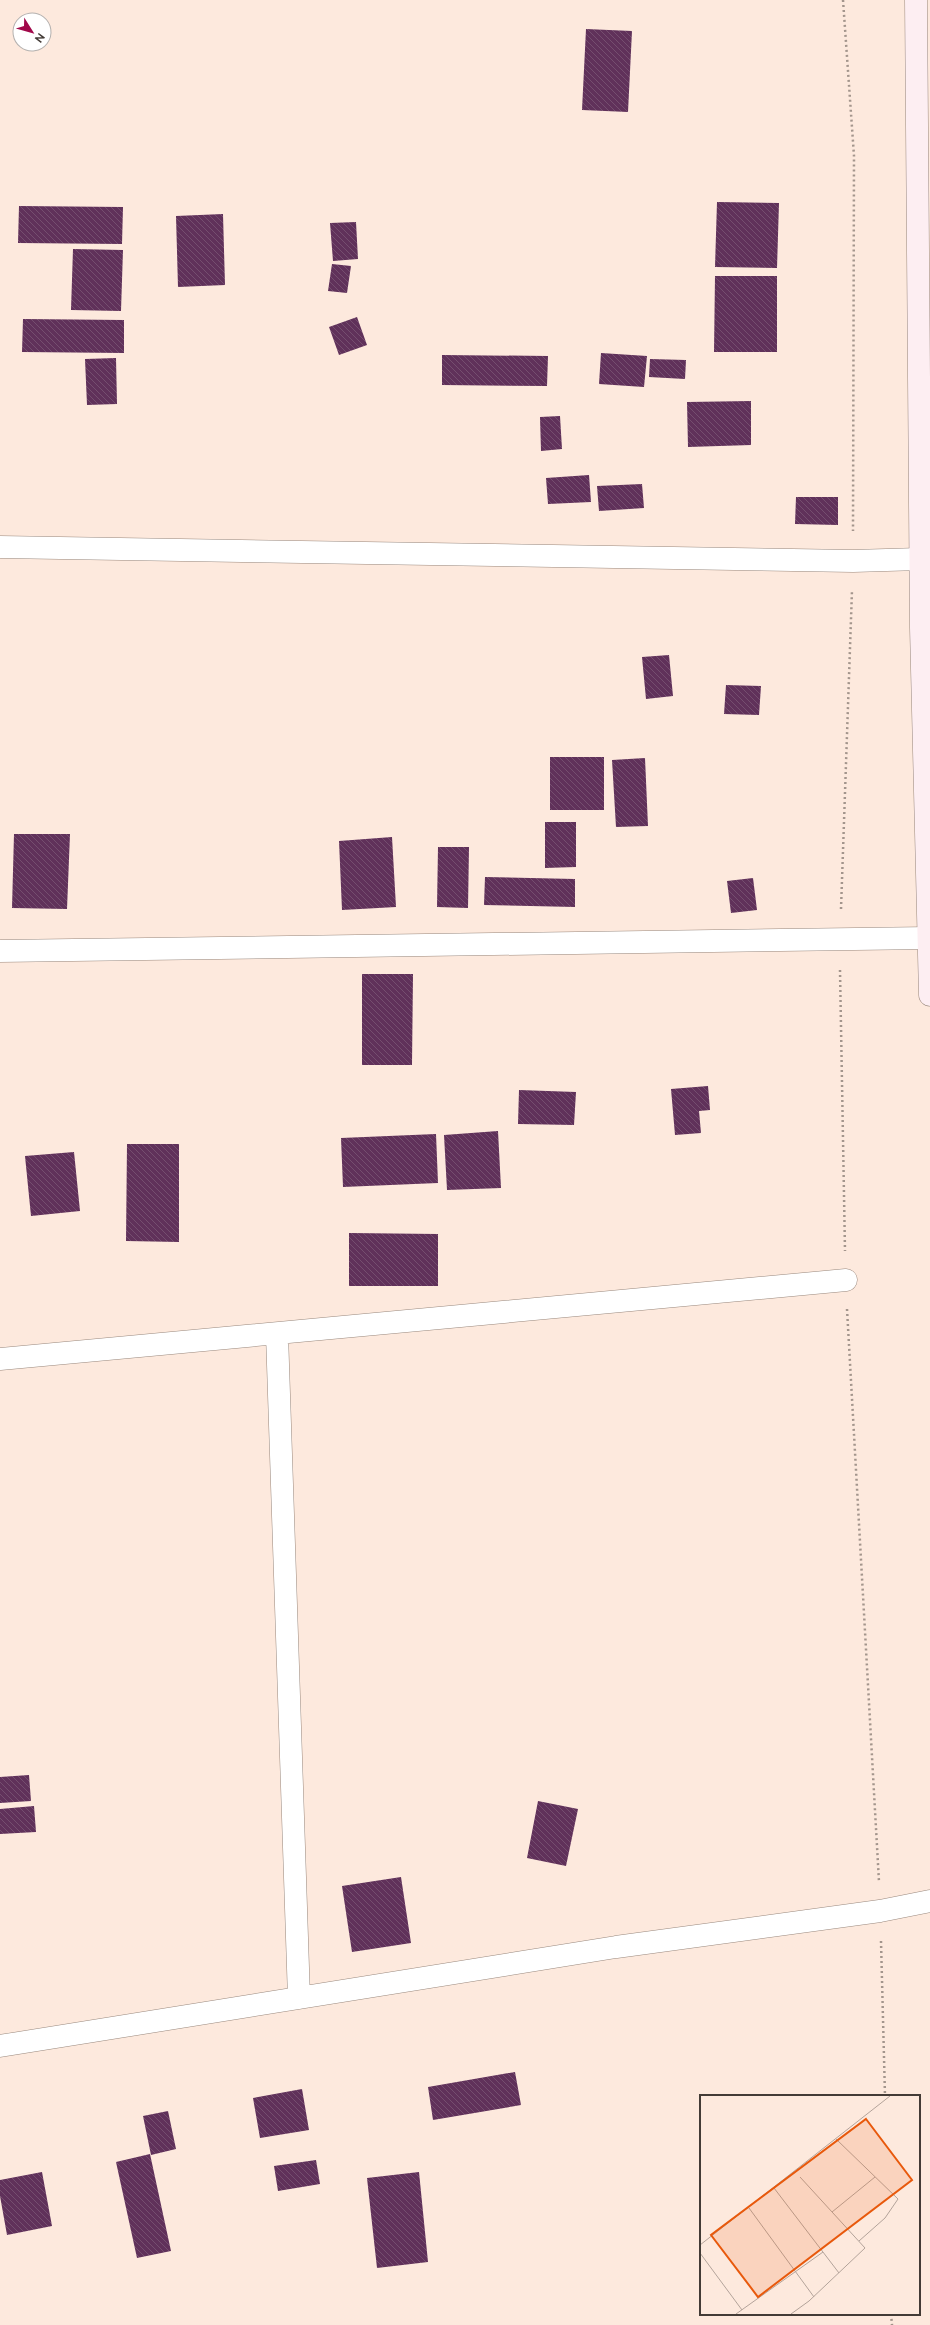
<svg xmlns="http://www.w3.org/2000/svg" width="930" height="2325" viewBox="0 0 930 2325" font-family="Raleway,sans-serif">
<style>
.building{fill:url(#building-back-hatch)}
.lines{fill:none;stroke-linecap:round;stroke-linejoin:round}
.minor-casing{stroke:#99887d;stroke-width:23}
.secondary-casing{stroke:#99887d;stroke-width:23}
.path{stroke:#a3958c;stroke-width:2.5;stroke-dasharray:2 3;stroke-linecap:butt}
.minor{stroke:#fff;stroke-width:22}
.secondary{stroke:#fdeef2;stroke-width:22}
.inset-road{fill:none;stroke:#b3a39a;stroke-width:1}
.view{fill:#e8590c;fill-opacity:0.15;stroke:#e8590c;stroke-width:2}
.inset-edge{fill:none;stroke:#433b36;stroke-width:2}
</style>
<defs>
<pattern id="building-back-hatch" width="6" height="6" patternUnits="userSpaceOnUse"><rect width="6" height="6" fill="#60315a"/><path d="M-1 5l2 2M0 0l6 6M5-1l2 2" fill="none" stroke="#754e6f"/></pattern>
</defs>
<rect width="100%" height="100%" fill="#fde9dd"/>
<path class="building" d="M586 29 632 31 628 112 582 110Z
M717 202 779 203 777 268 715 267Z
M19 206 123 207 122 244 18 243Z
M223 214 225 285 178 287 176 216Z
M356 222 358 259 333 261 330 223Z
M73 249 123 250 121 311 71 310Z
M332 264 351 266 347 293 328 291Z
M715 276H777V352H714Z
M357 317 367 345 339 355 329 327Z
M23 319 124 320V353L22 352Z
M601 353 647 356 644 387 599 384Z
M442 355 548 356 547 386 442 385Z
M116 358 117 404 87 405 85 359Z
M650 359 686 360 685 379 649 377Z
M751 401V445L688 447 687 402Z
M560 416 562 449 541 451 540 417Z
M589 475 591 502 548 504 546 478Z
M642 484 644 508 599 511 597 486Z
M796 497H838V525L795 524Z
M669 655 673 696 646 699 642 657Z
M726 685 761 686 759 715 724 714Z
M550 757H604V810H550Z
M645 758 648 826 616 827 612 760Z
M545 822H576V867L545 868Z
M14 834H70L67 909 12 908Z
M392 837 396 907 342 910 339 841Z
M438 847H469L468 908 437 907Z
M485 877 575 879V907L484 905Z
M753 878 757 910 731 913 727 881Z
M362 974H413L412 1065H362Z
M708 1086 710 1110 699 1111 701 1133 675 1135 671 1089Z
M519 1090 576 1092 574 1125 518 1124Z
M498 1131 501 1188 447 1190 444 1135Z
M436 1134 438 1183 343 1187 341 1138Z
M127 1144H179V1242L126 1241Z
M74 1152 80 1211 31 1216 25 1156Z
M349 1233 438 1234V1286H349Z
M29 1775 31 1801 0 1803V1777Z
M538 1801 578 1809 566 1866 527 1858Z
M34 1806 36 1832 0 1834V1809Z
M401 1877 411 1943 352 1952 342 1886Z
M515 2072 521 2105 433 2120 428 2087Z
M302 2089 309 2130 260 2138 253 2098Z
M168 2111 176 2149 151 2155 143 2116Z
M150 2154 171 2251 137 2258 116 2162Z
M316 2160 320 2184 278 2191 274 2166Z
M42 2172 52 2226 7 2235 0 2196V2180Z
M419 2172 428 2262 377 2268 367 2178Z"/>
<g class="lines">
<defs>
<path id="minor" d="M0 547 853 561 920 559
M0 951 929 938
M277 1334 299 1998
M0 1359 846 1280
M0 2046 616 1947 880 1911 930 1901"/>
<path id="secondary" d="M916 0 921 628 930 995"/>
</defs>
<use href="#minor" class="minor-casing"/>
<use href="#secondary" class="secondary-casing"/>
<path class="path" d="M843 0 854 156 853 531
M841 909 852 590
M840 970 845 1251
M847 1309 879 1882
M881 1941 885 2096
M891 2314 892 2325"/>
<use href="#minor" class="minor"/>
<use href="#secondary" class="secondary"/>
</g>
<g transform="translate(700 2095)">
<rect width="220" height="220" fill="#fde9dd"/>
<path class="inset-road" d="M136 44 198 104 185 123 159 146M74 93 139 178M49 113 114 202M132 117 175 82M0 150 190 1M0 158 42 215M36 219 123 157M91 219 109 206 165 153 100 82"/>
<path class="view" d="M166 24 212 85 58 202 11 140Z"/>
<rect width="220" height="220" class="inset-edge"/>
</g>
<g transform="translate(32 32) rotate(127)"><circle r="19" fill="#ffffff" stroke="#b4b1af"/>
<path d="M0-3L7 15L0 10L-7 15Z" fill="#a1084a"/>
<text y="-6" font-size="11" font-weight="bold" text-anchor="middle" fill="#433b36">N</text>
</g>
</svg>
